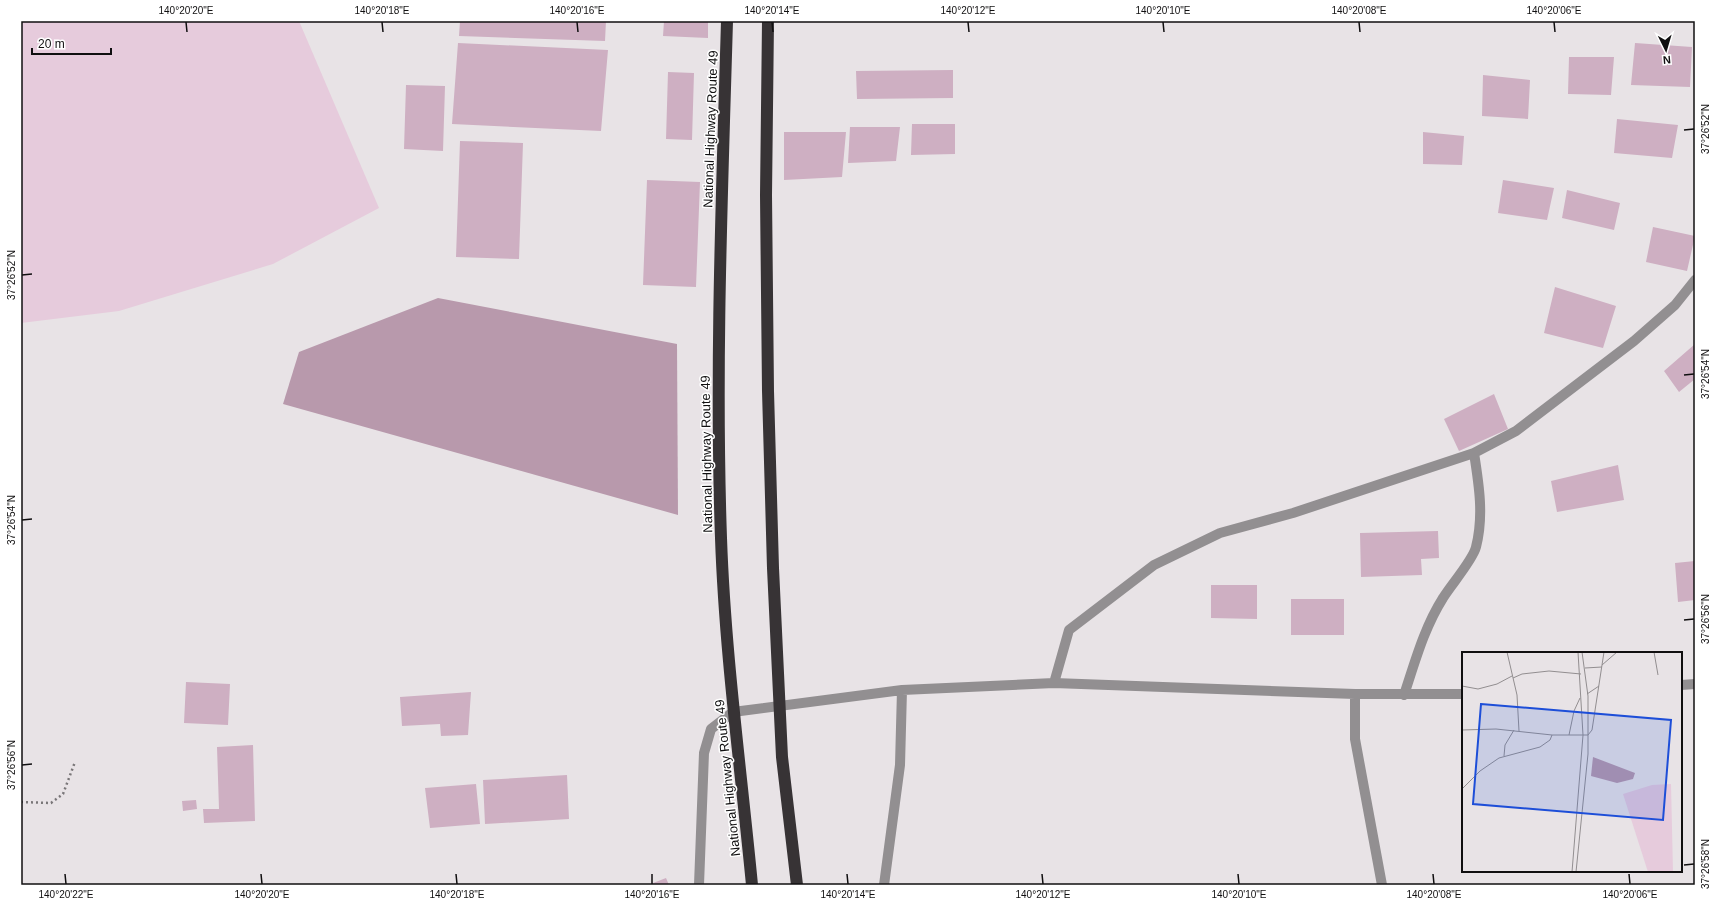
<svg xmlns="http://www.w3.org/2000/svg" width="1716" height="906" viewBox="0 0 1716 906" font-family="Arial,sans-serif">
<style>
.green{fill:#e6cbdc}
.forest{fill:#b899ac}
.building{fill:#ceafc2}
.lines{fill:none;stroke-linecap:round;stroke-linejoin:round}
.path{stroke:#797678;stroke-width:2.5;stroke-dasharray:2 3;stroke-linecap:butt}
.minor{stroke:#928f91;stroke-width:10}
.highway{stroke:#373335;stroke-width:12}
.ticks{fill:none;stroke:#100f10;stroke-width:1.5}
.labels{text-anchor:middle;stroke-width:3;stroke-linejoin:round;paint-order:stroke}
.street-label{font-size:13px;fill:#100f10;stroke:#fff}
.inset-road{fill:none;stroke:#928e90;stroke-width:1}
.view{fill:#1d4ed8;fill-opacity:0.15;stroke:#1d4ed8;stroke-width:2}
.inset-edge{fill:none;stroke:#100f10;stroke-width:2}
.neatline{fill:none;stroke:#100f10;stroke-width:1.5}
.ticks-label{font-size:10px;text-anchor:middle;fill:#100f10}
</style>
<rect width="100%" height="100%" fill="#e8e3e6"/>
<path class="green" d="M21 21H299L379 208 273 264 119 311 21 323Z"/>
<path class="forest" d="M438 298 677 344 678 515 283 404 299 352Z"/>
<path class="building" d="M460 21H606L605 41 459 36Z
M664 21H708V38L663 36Z
M458 43 608 50 601 131 452 124Z
M1635 43 1692 47 1690 87 1631 85Z
M1569 57H1614L1611 95 1568 94Z
M953 70V98L857 99 856 71Z
M668 72 694 73 692 140 666 139Z
M1483 75 1530 80 1528 119 1482 116Z
M406 85 445 86 443 151 404 149Z
M1617 119 1678 125 1672 158 1614 153Z
M912 124H955V154L911 155Z
M850 127H900L896 161 848 163Z
M784 132H846L842 177 784 180Z
M1423 132 1464 136 1462 165 1423 164Z
M460 141 523 143 519 259 456 257Z
M647 180 700 182 696 287 643 285Z
M1503 180 1554 188 1547 220 1498 213Z
M1567 190 1620 203 1614 230 1562 218Z
M1653 227 1695 236 1687 271 1646 262Z
M1555 287 1616 306 1603 348 1544 333Z
M1695 344V379L1679 392 1664 371Z
M1494 394 1508 429 1459 451 1444 419Z
M1618 465 1624 500 1557 512 1551 481Z
M1438 531 1439 558 1421 559 1422 575 1361 577 1360 533Z
M1695 561V600L1678 602 1675 563Z
M1211 585H1257V619L1211 618Z
M1291 599H1344V635H1291Z
M186 682 230 684 228 725 184 723Z
M471 692 468 735 441 736 440 724 402 726 400 697Z
M253 745 255 821 204 823 203 809H219L217 747Z
M567 775 569 819 485 824 483 780Z
M476 784 480 824 430 828 425 788Z
M196 800 197 809 183 811 182 801Z
M666 878 669 885H648Z"/>
<g class="lines">
<path class="path" d="M21 802 51 803 63 794 75 762"/>
<path class="minor" d="M1054 683 1069 630 1154 565 1220 533 1293 513 1474 453 1516 431 1634 341 1675 305 1695 280
M1681 685 1695 684
M1355 694V739L1382 885
M1404 695C1415 662 1424 628 1443 598 1450 586 1473 560 1476 547 1484 516 1479 485 1474 453
M699 885 704 753 711 729 733 712 902 690 1054 683 1355 694H1463
M884 885 900 765 902 690"/>
<path class="highway" d="M727 21C722 194 715 366 721 538 725 654 741 770 752 885
M768 21 766 195 768 391 773 568 782 757 797 885"/>
</g>
<path class="ticks" d="M186 22 187 32M382 22 383 32M577 22 578 32M772 22 773 32M968 22 969 32M1163 22 1164 32M1359 22 1360 32M1554 22 1555 32M1684 130 1694 129M22 275 32 274M1684 375 1694 374M22 520 32 519M1684 620 1694 619M22 765 32 764M1684 865 1694 864M65 874 66 884M261 874 262 884M456 874 457 884M652 874V884M847 874 848 884M1042 874 1043 884M1238 874 1239 884M1433 874 1434 884M1629 874 1630 884"/>
<g class="labels">
<g class="street-label">
<text transform="translate(710 129) rotate(-88)" y="5">National Highway Route 49</text>
<text transform="translate(706 454) rotate(-91)" y="5">National Highway Route 49</text>
<text transform="translate(727 778) rotate(-96)" y="5">National Highway Route 49</text>
</g>
</g>
<g transform="translate(1462 652)">
<rect width="220" height="220" fill="#e8e3e6"/>
<path d="M209 132 211 220H186L161 142 190 133Z" fill="#e6cbdc"/>
<path d="M131 105 173 121 171 127 155 131 129 124Z" fill="#b899ac"/>
<path class="inset-road" d="M45 0 55 43 57 79M192 0 196 23M140 13 155 0M123 16 140 15M51 26 60 22 87 19 119 22M0 34 16 37 35 32 50 24M125 42 137 34M0 78 34 77 90 83H126L130 78 142 0M107 83 112 59 118 46M42 104 43 93 52 78M0 137 18 119 37 106 78 95 88 88 90 83M110 220 121 83 116 0M114 220 126 102V44L120 0"/>
<path class="view" d="M19 52 209 68 201 168 11 152Z"/>
<rect width="220" height="220" class="inset-edge"/>
</g>
<rect width="1716" height="906" fill="none" stroke="#ffffff" stroke-width="44"/>
<g transform="translate(1666 50) rotate(175)" stroke="#ffffff" stroke-width="3" paint-order="stroke">
<path d="M0-3L7 15L0 10L-7 15Z" fill="#100f10"/>
<text y="-6" font-size="11" font-weight="bold" text-anchor="middle" fill="#100f10">N</text>
</g>
<path d="M32 48v6h79v-6" fill="none" stroke="#100f10" stroke-width="2"/>
<text x="38" y="48" font-size="12" fill="#100f10" stroke="#ffffff" stroke-width="3" paint-order="stroke">20 m</text>
<rect x="22" y="22" width="1672" height="862" class="neatline"/>
<g class="ticks-label">
<text x="186" y="14">140°20'20"E</text>
<text x="382" y="14">140°20'18"E</text>
<text x="577" y="14">140°20'16"E</text>
<text x="772" y="14">140°20'14"E</text>
<text x="968" y="14">140°20'12"E</text>
<text x="1163" y="14">140°20'10"E</text>
<text x="1359" y="14">140°20'08"E</text>
<text x="1554" y="14">140°20'06"E</text>
<text transform="translate(1705 129) rotate(-90)" y="4">37°26'52"N</text>
<text transform="translate(11 275) rotate(-90)" y="4">37°26'52"N</text>
<text transform="translate(1705 374) rotate(-90)" y="4">37°26'54"N</text>
<text transform="translate(11 520) rotate(-90)" y="4">37°26'54"N</text>
<text transform="translate(1705 619) rotate(-90)" y="4">37°26'56"N</text>
<text transform="translate(11 765) rotate(-90)" y="4">37°26'56"N</text>
<text transform="translate(1705 864) rotate(-90)" y="4">37°26'58"N</text>
<text x="66" y="898">140°20'22"E</text>
<text x="262" y="898">140°20'20"E</text>
<text x="457" y="898">140°20'18"E</text>
<text x="652" y="898">140°20'16"E</text>
<text x="848" y="898">140°20'14"E</text>
<text x="1043" y="898">140°20'12"E</text>
<text x="1239" y="898">140°20'10"E</text>
<text x="1434" y="898">140°20'08"E</text>
<text x="1630" y="898">140°20'06"E</text>
</g>
</svg>
